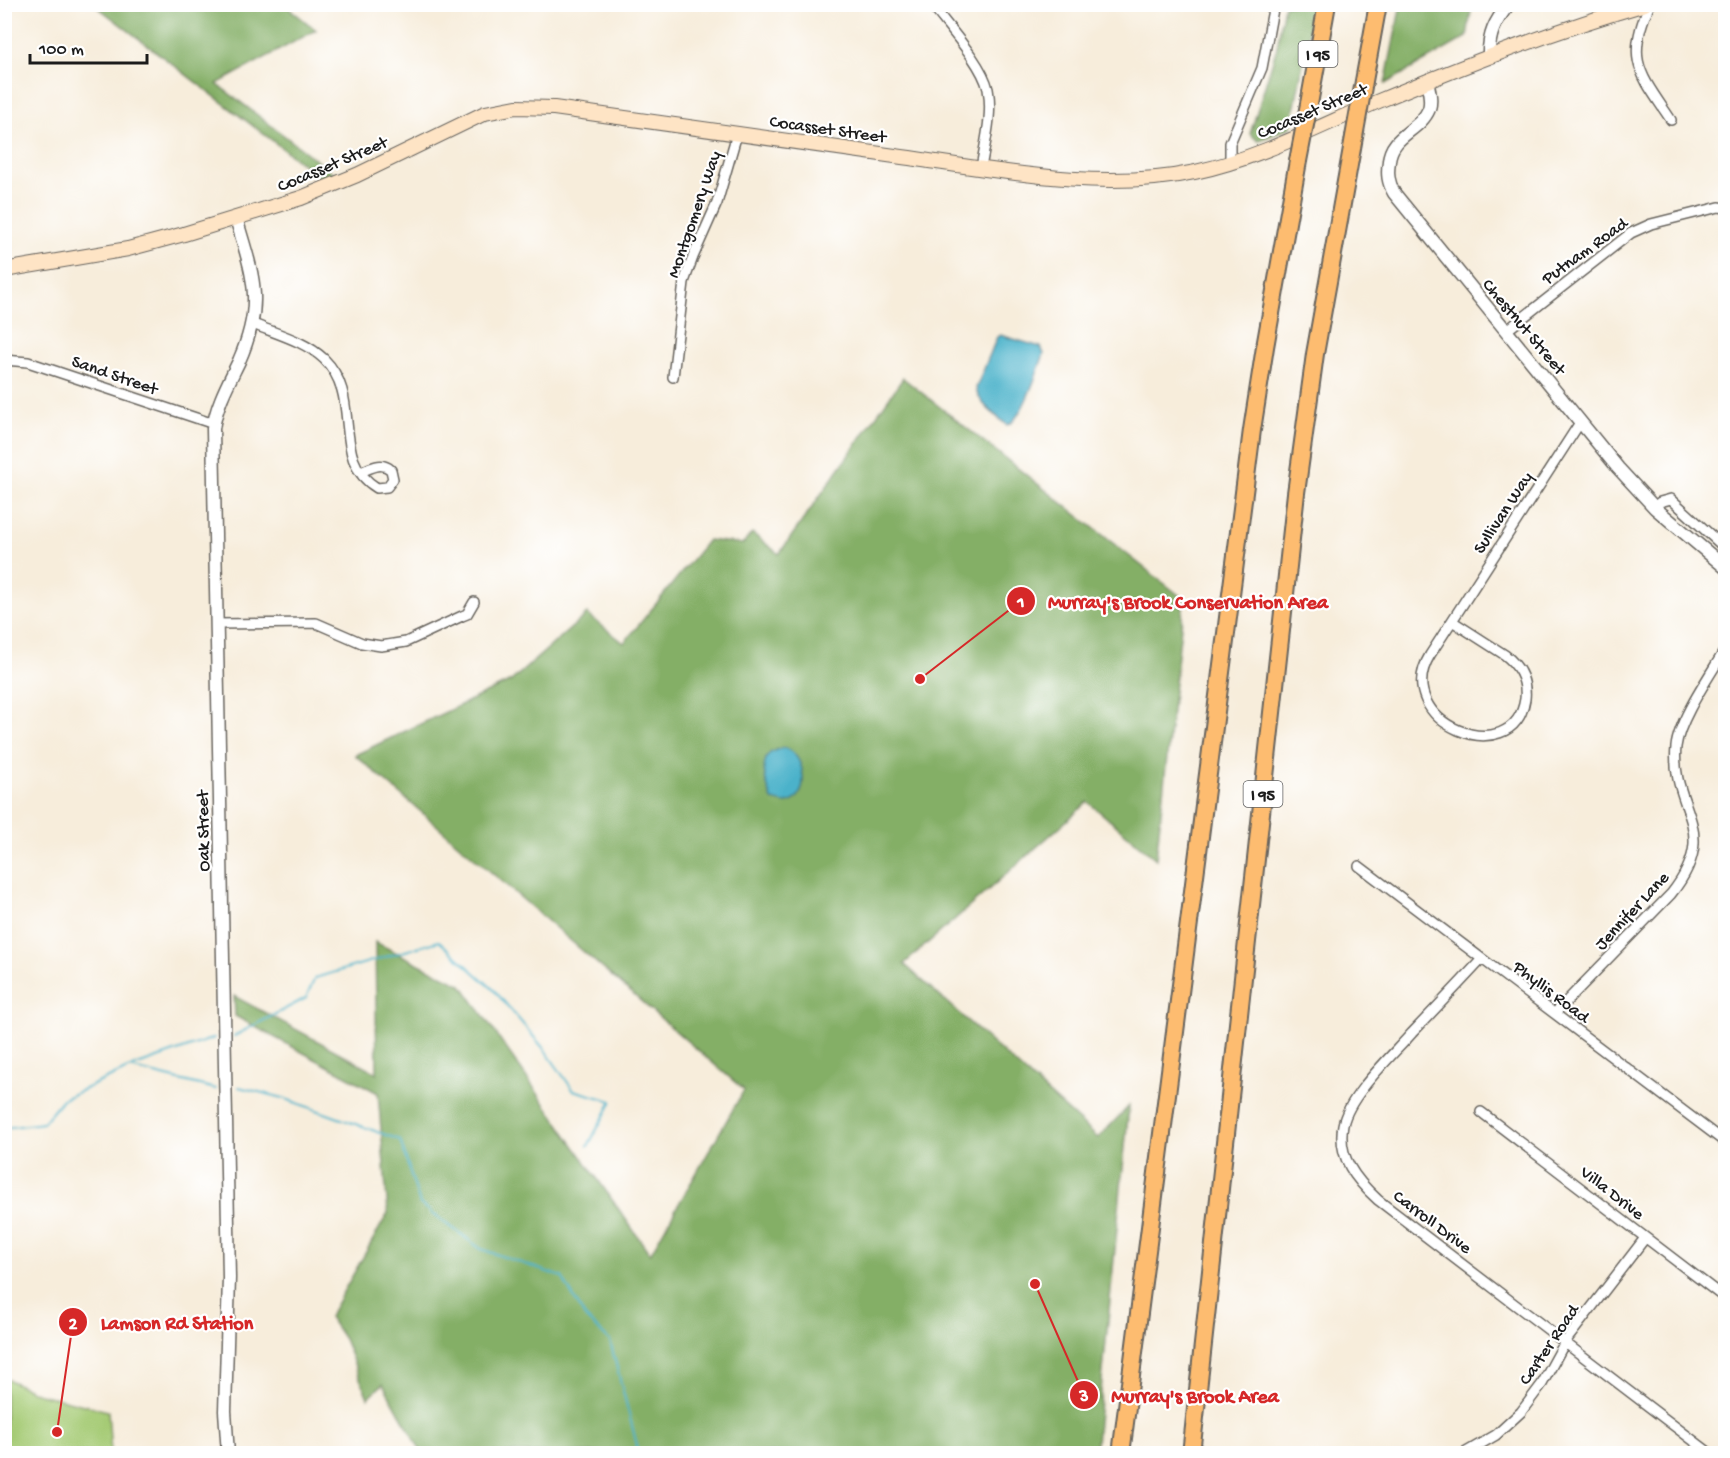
<svg xmlns="http://www.w3.org/2000/svg" width="1730" height="1458" viewBox="0 0 1730 1458" font-family="'Gochi Hand',sans-serif">
<style>
.green{fill:#a5cb75;stroke:#607448;stroke-width:1.5}
.forest{fill:#84af66;stroke:#506641;stroke-width:1.5}
.water{fill:#4bb2ca;stroke:#346773;stroke-width:1.5}
.lines{fill:none;stroke-linecap:round;stroke-linejoin:round}
.stream{stroke:#4bb2ca;stroke-width:2}
.minor-casing{stroke:#69655f;stroke-width:12}
.tertiary-casing{stroke:#69655f;stroke-width:15}
.secondary-casing{stroke:#69655f;stroke-width:16}
.motorway-casing{stroke:#69655f;stroke-width:20}
.minor{stroke:#fff;stroke-width:9}
.tertiary{stroke:#fff;stroke-width:12}
.secondary{stroke:#fee4c5;stroke-width:14}
.motorway{stroke:#fdbc6f;stroke-width:16}
.motorway-bridge-casing{stroke:#69655f;stroke-width:20;stroke-linecap:butt}
.motorway-bridge{stroke:#fdbc6f;stroke-width:16}
.labels{text-anchor:middle;stroke-width:4.5;stroke-linejoin:round;paint-order:stroke}
.shield{fill:#fff;stroke:#606060;stroke-width:1.5}
.shield-label{font-size:16px;font-weight:bold;fill:#1c1c1c}
.street-label{font-size:18px;fill:#1c1c1c;stroke:#fff}
.leader{fill:none;stroke:#d62828;stroke-width:2}
.callout-dot{fill:#d62828;stroke:#fff;stroke-width:2}
.mark-label{font-size:18px;text-anchor:middle;font-weight:bold;fill:#fff}
.callout-label{font-size:20px;text-anchor:middle;font-weight:bold;fill:#d62828;stroke:#fff;stroke-width:4.5;stroke-linejoin:round;paint-order:stroke}
</style>
<rect width="100%" height="100%" fill="#fff"/>
<filter id="ink" filterUnits="userSpaceOnUse"><feTurbulence type="fractalNoise" baseFrequency=".0167" numOctaves="2"/><feDisplacementMap in="SourceGraphic" scale="12" xChannelSelector="R" yChannelSelector="G"/><feConvolveMatrix kernelMatrix="1 2 1 2 8 2 1 2 1" color-interpolation-filters="sRGB"/></filter>
<filter id="wash" filterUnits="userSpaceOnUse"><feTurbulence type="fractalNoise" baseFrequency=".008" numOctaves="4" result="noise"/><feDisplacementMap in="SourceGraphic" scale="24" xChannelSelector="R" yChannelSelector="G"/><feGaussianBlur stdDeviation="1.35" result="paint"/><feColorMatrix in="noise" values="0 0 0 0 0 0 0 0 0 0 0 0 0 0 0 0 0 1.4 0 .05"/><feComposite in="paint" operator="in"/></filter>
<g filter="url(#wash)">
<rect width="100%" height="100%" fill="#f7eddb"/>
<path class="green" d="M5 1378 36 1393 108 1411 111 1453H5Z"/>
<path class="forest" d="M1401 4 1472 5 1467 37 1385 84Z
M95 5H285L316 30 217 84 337 176 325 181Z
M1284 5H1314L1291 127 1258 141 1250 134 1277 47Z
M903 378 1184 599 1156 859 1088 802 904 964 1098 1138 1129 1106 1095 1453H422L383 1384 368 1398 344 1339 329 1317 388 1213 378 1093 235 1016 234 996 377 1073 375 942 462 985 650 1254 744 1090 355 755 511 681 587 614 624 643 708 540 743 544 752 533 779 554Z"/>
<path class="water" d="M1000 335 1041 347 1044 354C1038 370 1022 421 1007 425 996 416 977 402 976 388L997 337Z
M784 748C808 754 810 802 786 803 782 803 777 801 772 800 768 788 758 764 770 753 773 751 780 749 784 748Z"/>
<g class="lines">
<path class="stream" d="M234 1036 306 998 315 978 439 941 493 989 545 1050 573 1090 612 1101 588 1146
M132 1067 214 1038
M239 1087 283 1098 400 1140 420 1204 481 1249 562 1277 585 1317 610 1341 637 1445 635 1454
M4 1128 43 1123 63 1099 130 1068 216 1089"/>
</g>
</g>
<g filter="url(#ink)">
<g class="lines">
<defs>
<path id="minor" d="M931 4C948 27 982 63 988 89 993 114 985 143 981 168
M1650 4C1624 60 1641 75 1671 120
M1230 162V143L1262 68 1274 4
M253 324C277 334 305 341 324 359 364 398 329 459 377 488L387 487 393 479 391 470C381 461 371 468 361 472
M1506 331 1631 233 1651 224 1719 207 1726 208
M4 360 28 362 214 424
M673 377 684 282 693 257 717 203 737 134
M1655 508 1660 502 1671 499 1726 549
M1452 621 1505 655C1519 666 1527 681 1525 699 1514 773 1389 722 1430 655L1581 421
M216 624 316 623 362 643 381 646 406 642 462 616 467 614 474 602
M1359 866 1726 1143
M1482 959C1459 984 1436 1008 1412 1033 1392 1056 1349 1095 1343 1125 1337 1157 1356 1180 1378 1200L1711 1454
M1555 1013 1671 894C1723 829 1670 809 1676 747 1679 719 1711 674 1726 648
M1481 1112 1726 1299
M1463 1454 1496 1435 1521 1412 1542 1384 1565 1342 1645 1238"/>
<path id="tertiary" d="M1489 57C1488 35 1495 21 1509 4
M1427 81C1429 90 1432 100 1429 109 1420 131 1391 135 1389 161 1387 174 1388 182 1394 193L1618 468 1655 508 1726 568
M228 1454 225 1411 229 1278 213 429C216 405 229 382 239 361 265 302 253 276 236 218"/>
<path id="secondary" d="M4 270 128 249 184 234 301 198 357 175 485 113 516 107 554 108C670 125 786 141 902 157 995 170 1102 192 1195 172 1257 159 1316 128 1374 103 1463 66 1552 31 1645 4"/>
<path id="motorway" d="M1364 81 1378 4
M1309 104 1327 4
M1121 1454 1252 430 1265 347 1298 161
M1191 1454 1296 493 1315 354 1354 137"/>
</defs>
<use href="#minor" class="minor-casing"/>
<use href="#tertiary" class="tertiary-casing"/>
<use href="#secondary" class="secondary-casing"/>
<use href="#motorway" class="motorway-casing"/>
<use href="#minor" class="minor"/>
<use href="#tertiary" class="tertiary"/>
<use href="#secondary" class="secondary"/>
<use href="#motorway" class="motorway"/>
<defs>
<path id="motorway-bridge" d="M1354 137 1364 81
M1298 161 1309 104"/>
</defs>
<use href="#motorway-bridge" class="motorway-bridge-casing"/>
<use href="#motorway-bridge" class="motorway-bridge"/>
</g>
</g>
<g class="labels">
<g class="shield">
<rect x="1298.5" y="41" width="39" height="26" rx="4.5"/>
<rect x="1243.5" y="781" width="39" height="26" rx="4.5"/>
</g>
<g class="shield-label">
<text x="1318" y="60">I 95</text>
<text x="1263" y="800">I 95</text>
</g>
<g class="street-label">
<text transform="translate(1312 110) rotate(-23)" y="6">Cocasset Street</text>
<text transform="translate(828 128) rotate(8)" y="6">Cocasset Street</text>
<text transform="translate(332 163) rotate(-23)" y="6">Cocasset Street</text>
<text transform="translate(693 214) rotate(-71)" y="6">Montgomery Way</text>
<text transform="translate(1584 250) rotate(-36)" y="6">Putnam Road</text>
<text transform="translate(1525 326) rotate(50)" y="6">Chestnut Street</text>
<text transform="translate(115 374) rotate(19)" y="6">Sand Street</text>
<text transform="translate(1502 512) rotate(-57)" y="6">Sullivan Way</text>
<text transform="translate(202 831) rotate(-91)" y="6">Oak Street</text>
<text transform="translate(1631 910) rotate(-47)" y="6">Jennifer Lane</text>
<text transform="translate(1552 991) rotate(37)" y="6">Phyllis Road</text>
<text transform="translate(1613 1192) rotate(38)" y="6">Villa Drive</text>
<text transform="translate(1433 1221) rotate(37)" y="6">Carroll Drive</text>
<text transform="translate(1548 1344) rotate(-56)" y="6">Carter Road</text>
</g>
</g>
<path class="leader" d="M920 679L1021 601M57 1432L73 1322M1035 1284L1084 1395"/>
<g class="callout-dot">
<circle cx="920" cy="679" r="6"/>
<circle cx="57" cy="1432" r="6"/>
<circle cx="1035" cy="1284" r="6"/>
<circle cx="1021" cy="601" r="15"/>
<circle cx="73" cy="1322" r="15"/>
<circle cx="1084" cy="1395" r="15"/>
</g>
<g class="mark-label">
<text x="1021" y="607">1</text>
<text x="73" y="1329">2</text>
<text x="1084" y="1401">3</text>
</g>
<g class="callout-label">
<text x="1188" y="608">Murray's Brook Conservation Area</text>
<text x="177" y="1329">Lamson Rd Station</text>
<text x="1195" y="1402">Murray's Brook Area</text>
</g>
<rect width="1730" height="1458" fill="none" stroke="#fff" stroke-width="24"/>
<path d="M30 54v9h117v-9" fill="none" stroke="#1c1c1c" stroke-width="3"/>
<text x="39" y="54" font-size="18" fill="#1c1c1c" stroke="#ffffff" stroke-width="4.5" paint-order="stroke">100 m</text>
</svg>
